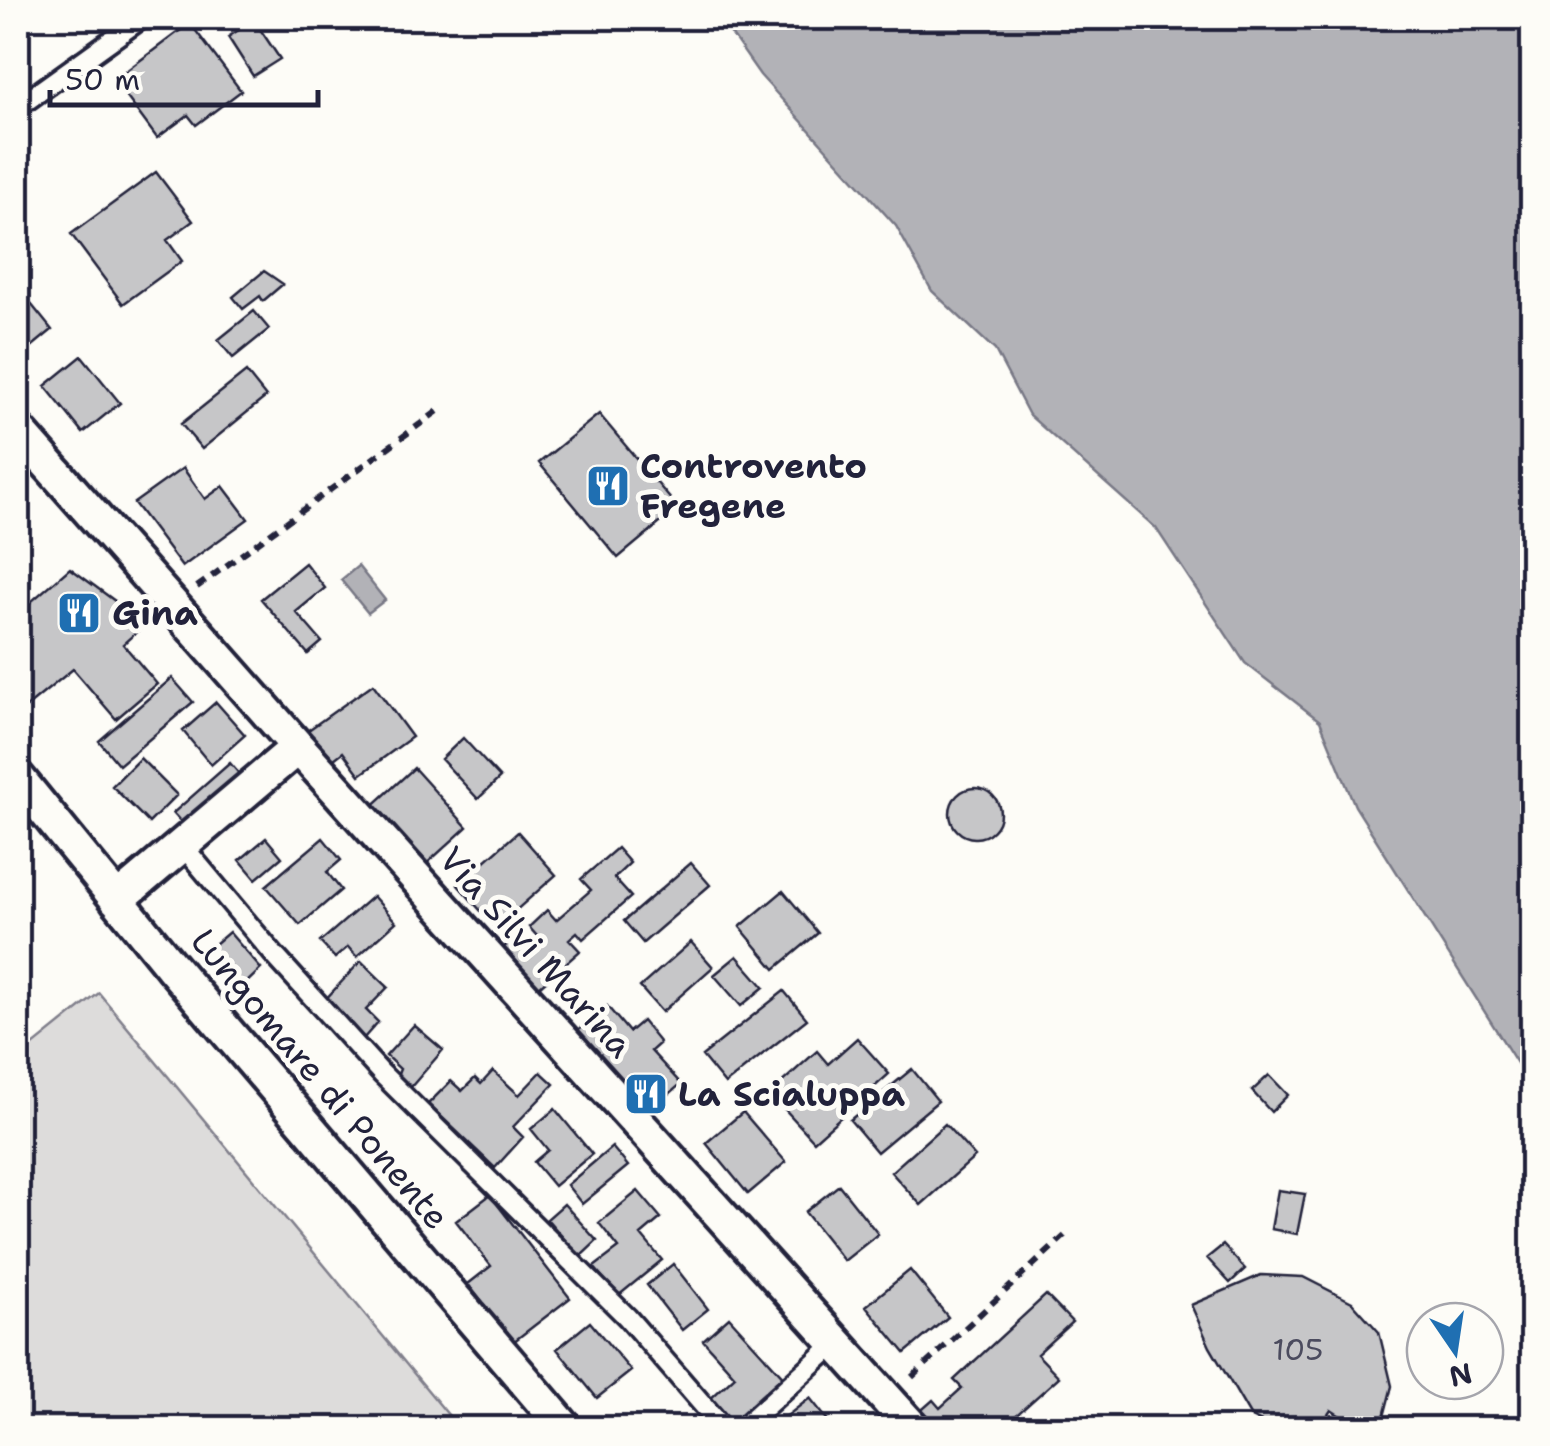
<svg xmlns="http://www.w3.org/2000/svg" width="1550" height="1446" viewBox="0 0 1550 1446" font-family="'Shantell Sans',sans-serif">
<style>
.green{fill:#dddcdb;stroke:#807f8b;stroke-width:2.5}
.water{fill:#b2b2b7;stroke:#787885;stroke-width:2.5}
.building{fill:#c6c6c8;stroke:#22223b;stroke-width:2.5}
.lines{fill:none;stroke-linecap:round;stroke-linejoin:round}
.service-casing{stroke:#22223b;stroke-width:25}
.minor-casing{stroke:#22223b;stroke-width:40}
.path{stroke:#22223b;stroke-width:6;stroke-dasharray:10 8;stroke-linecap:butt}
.service{stroke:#fdfcf7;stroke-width:18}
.minor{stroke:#fdfcf7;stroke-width:32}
.labels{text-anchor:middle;stroke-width:10;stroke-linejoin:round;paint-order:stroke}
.number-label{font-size:30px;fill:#4b4b5e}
.poi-label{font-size:35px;font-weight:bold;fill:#22223b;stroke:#fdfcf7;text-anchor:start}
.street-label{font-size:35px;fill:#22223b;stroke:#fdfcf7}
</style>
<rect width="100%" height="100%" fill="#fdfcf7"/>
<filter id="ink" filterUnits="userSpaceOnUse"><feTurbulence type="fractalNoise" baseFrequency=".01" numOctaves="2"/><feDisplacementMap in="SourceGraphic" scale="20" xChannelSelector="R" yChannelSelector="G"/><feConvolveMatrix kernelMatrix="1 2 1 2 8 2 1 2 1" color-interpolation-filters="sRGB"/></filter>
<g filter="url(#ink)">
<path class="green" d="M99 993 459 1428H18V1058Z"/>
<path class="water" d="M720 18H1532V1087L1355 806 1320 721 1245 663 1156 528 1029 415 995 350 932 291 896 226 760 75Z
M358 566 385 600 368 613 341 580Z"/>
<path class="building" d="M254 20 280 59 253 76 228 37Z
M190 23 241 91 196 125 188 115 157 138 114 80Z
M156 172 193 221 167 240 182 261 123 304 71 234Z
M264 271 283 284 263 301 260 296 243 309 233 297Z
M23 294 52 330 18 358V299Z
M254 311 269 329 233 358 218 340Z
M82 356 120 403 83 433 45 386Z
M246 372 266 397 202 449 181 424Z
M599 414 678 508 618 558 539 463Z
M183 468 205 499 223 486 248 519 182 567 134 503Z
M305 563 325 588 296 612 322 642 308 654 261 599Z
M70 568 123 607 141 628 123 644 157 684 116 719 73 669 18 714V613Z
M172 678 193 702 119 765 99 741Z
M373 684 412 737 360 775 343 752 329 763 307 731Z
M216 702 245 735 211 765 183 731Z
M463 738 500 778 478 799 441 759Z
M140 758 177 795 149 823 112 786Z
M230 763 247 783 190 832 173 813Z
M414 768 467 827 422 868 369 809Z
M950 813a25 25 0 1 1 50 0a25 25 0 1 1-50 0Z
M518 832 556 875 496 928 458 885Z
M266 838 282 857 256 879 240 860Z
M323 838 341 860 327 872 341 890 300 925 266 886Z
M617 848 630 863 614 878 631 897 583 939 577 932 569 939 580 951 530 995 495 955 512 940 528 959 544 944 529 927 547 910 556 920 591 890 581 879Z
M691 863 710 885 643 943 624 921Z
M783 891 818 933 775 969 740 927Z
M373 896 396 922 357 957 348 947 335 958 320 942Z
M229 932 261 969 241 988 208 950Z
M691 942 713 967 662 1012 640 987Z
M737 956 764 987 741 1006 714 975Z
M361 961 388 987 366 1010 378 1022 363 1039 323 1002Z
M784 991 807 1019 725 1084 702 1056Z
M607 1006 629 1032 642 1021 660 1043 651 1051 681 1084 645 1115 574 1033Z
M414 1025 443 1050 411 1087 398 1074 400 1069 386 1056Z
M857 1038 889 1074 814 1141 770 1093 817 1051 828 1064Z
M912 1069 938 1101 877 1152 850 1120Z
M493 1071 519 1095 541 1072 554 1084 513 1127 523 1137 495 1168 428 1104 451 1081 462 1091 475 1078 481 1084Z
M1269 1075 1288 1095 1271 1112 1252 1091Z
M555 1109 592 1154 554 1186 534 1162 548 1150 531 1129Z
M743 1112 786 1162 748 1194 706 1143Z
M945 1124 975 1157 921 1205 891 1172Z
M612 1147 628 1166 582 1204 567 1185Z
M839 1185 878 1234 844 1261 805 1212Z
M1278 1190 1305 1194 1297 1234 1271 1229Z
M638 1191 661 1218 641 1235 662 1260 618 1296 594 1267 619 1248 599 1223Z
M490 1195 570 1298 513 1342 468 1284 491 1266 456 1221Z
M564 1204 597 1241 580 1257 547 1219Z
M1223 1245 1245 1269 1230 1283 1207 1258Z
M673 1264 708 1309 682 1330 647 1285Z
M910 1270 948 1317 905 1353 866 1306Z
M1261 1275 1303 1277 1352 1302 1379 1332 1392 1386 1381 1428H1359L1331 1410 1319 1428H1274L1251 1417 1210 1347 1191 1305Z
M1046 1295 1072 1322 1037 1354 1059 1377 1002 1428 993 1426 990 1428H929L916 1415 933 1400 940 1408 962 1388 954 1380Z
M729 1317 787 1381 734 1428 708 1401 735 1376 703 1340Z
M590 1322 631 1371 597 1398 557 1349Z
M810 1398 834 1428H776L774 1426Z"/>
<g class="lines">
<defs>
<path id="service" d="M18 107 142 18
M182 845 275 956 382 1074 627 1317 723 1428
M742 1428 836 1343"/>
<path id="minor" d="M18 430 298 747 913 1428
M18 778 171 966 565 1428
M117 900 298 747"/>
</defs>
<use href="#service" class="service-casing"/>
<use href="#minor" class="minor-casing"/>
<path class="path" d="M197 587 438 411
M912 1377 1069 1232"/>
<use href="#service" class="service"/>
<use href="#minor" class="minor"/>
</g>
</g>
<defs>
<symbol id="restaurant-square" viewBox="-11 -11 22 22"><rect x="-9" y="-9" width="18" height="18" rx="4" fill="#1f6fb2" stroke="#fdfcf7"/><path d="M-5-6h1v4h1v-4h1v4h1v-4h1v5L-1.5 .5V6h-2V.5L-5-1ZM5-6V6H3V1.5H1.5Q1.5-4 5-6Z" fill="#fff"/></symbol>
</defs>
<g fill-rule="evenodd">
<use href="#restaurant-square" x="583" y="461" width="50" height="50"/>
<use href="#restaurant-square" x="54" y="588" width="50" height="50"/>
<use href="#restaurant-square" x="621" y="1069" width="50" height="50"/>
</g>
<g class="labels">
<g class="number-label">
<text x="1298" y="1360">105</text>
</g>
<g class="poi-label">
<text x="640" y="478">Controvento<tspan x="640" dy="40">Fregene</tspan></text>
<text x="112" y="625">Gina</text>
<text x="678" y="1106">La Scialuppa</text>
</g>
<g class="street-label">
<text transform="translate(536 952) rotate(48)" y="12">Via Silvi Marina</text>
<text transform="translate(320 1079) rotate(50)" y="12">Lungomare di Ponente</text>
</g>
</g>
<rect width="1550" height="1446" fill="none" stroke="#fdfcf7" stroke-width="60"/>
<rect x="30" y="30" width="1490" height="1386" fill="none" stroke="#22223b" stroke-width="4" filter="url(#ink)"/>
<g transform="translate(1455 1351) rotate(167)"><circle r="48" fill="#fdfcf7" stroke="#a5a5ac" stroke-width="2.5"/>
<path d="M0-8L18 38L0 25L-18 38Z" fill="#1f6fb2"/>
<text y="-15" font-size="28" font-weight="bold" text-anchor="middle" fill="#22223b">N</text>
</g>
<path d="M50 90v15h268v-15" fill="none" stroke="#22223b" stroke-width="5"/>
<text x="65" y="90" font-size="30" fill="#22223b" stroke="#fdfcf7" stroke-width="8" paint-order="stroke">50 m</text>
</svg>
